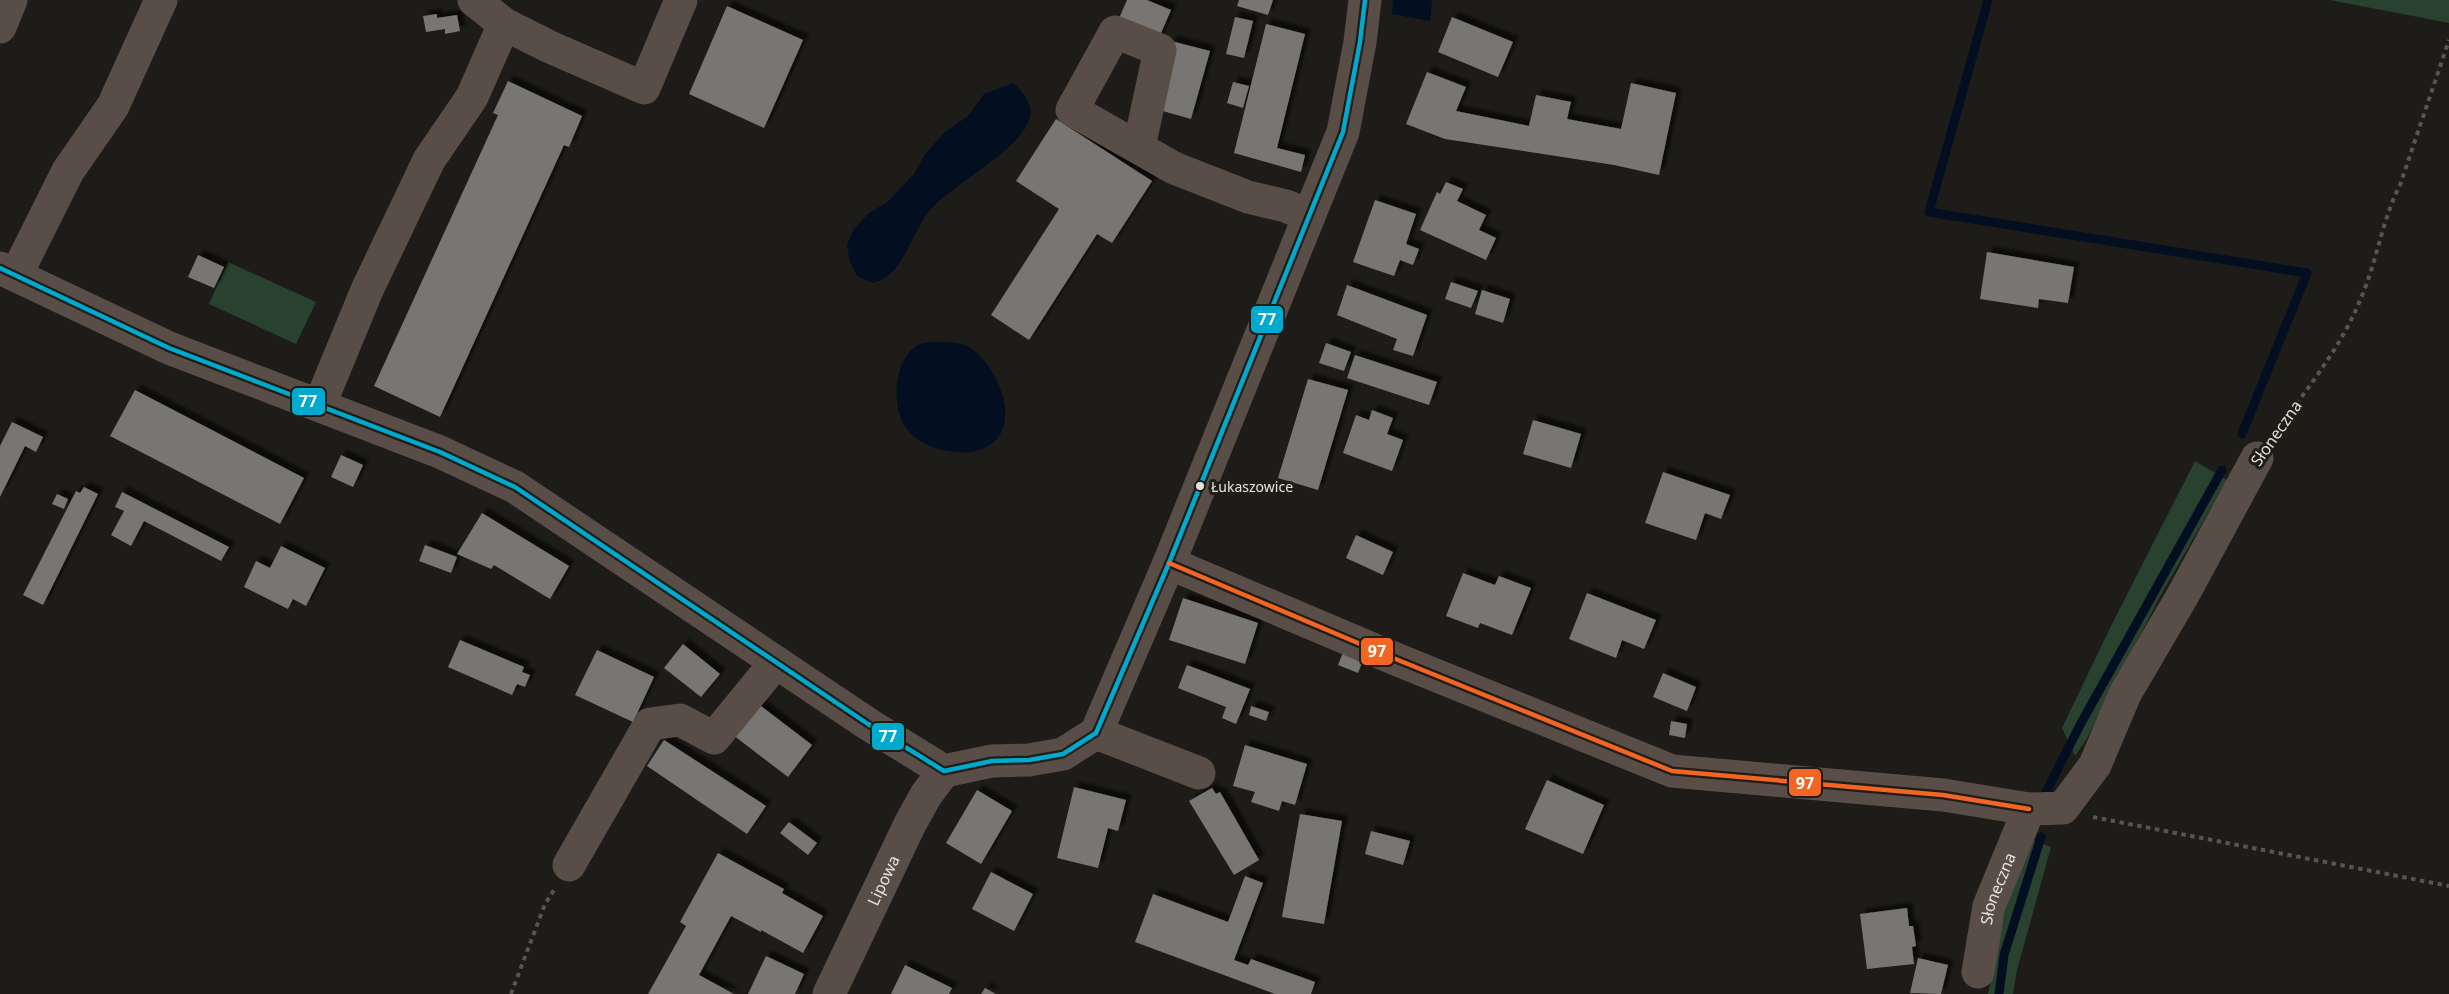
<svg xmlns="http://www.w3.org/2000/svg" width="2449" height="994" viewBox="0 0 2449 994" font-family="'Noto Sans',sans-serif">
<style>
.green{fill:#28422f}
.water{fill:#030f21}
.lines{fill:none;stroke-linecap:round;stroke-linejoin:round}
.stream{stroke:#030f21;stroke-width:9}
.building{fill:#787673;filter:url(#shadow)}
.path{stroke:#5a544f;stroke-width:4;stroke-dasharray:4.5 4.5;stroke-linecap:butt}
.minor{stroke:#594d47;stroke-width:33}
.bus-1-casing{stroke:#1f1d16;stroke-width:9}
.bus-2-casing{stroke:#1f1d16;stroke-width:9}
.bus-1{stroke:#00a9ce;stroke-width:4.5}
.bus-2{stroke:#f26522;stroke-width:4.5}
.bus-dot{fill:#e5e4df;stroke:#1f1d16;stroke-width:2}
.labels{text-anchor:middle;stroke-width:6;stroke-linejoin:round;paint-order:stroke}
.bus-label{font-size:14px;fill:#e5e4df;stroke:#1f1d16;text-anchor:start}
.street-label{font-size:16px;fill:#e5e4df;stroke:#1f1d16}
.line-badge{stroke:#1f1d16;stroke-width:2}
.badge-label{font-size:16px;text-anchor:middle;font-weight:bold;fill:#fff}
</style>
<defs>
<filter id="shadow"><feDropShadow dx="5.5" dy="-5.5" stdDeviation="1.5" flood-color="#0009"/></filter>
</defs>
<rect width="100%" height="100%" fill="#1d1c18"/>
<path class="green" d="M2330 0H2449V23Z
M228 262 316 302 296 344 209 304Z
M2195 461 2227 480 2162 593 2086 740 2075 756 2062 728 2110 628Z
M2028 838 2051 847 2017 970 2013 994H1988L2009 894Z"/>
<path class="water" d="M1393 0H1432L1430 21 1392 14Z
M1013 83C1024 93 1036 106 1028 123 1015 152 959 181 935 205 915 224 910 256 889 275 885 279 878 281 873 283L857 276 850 263 847 245 853 230 868 214 887 202 914 174 926 153 945 132 968 116 984 94Z
M931 342C943 342 961 341 971 348 997 366 1024 425 988 446 974 454 965 453 949 451 932 449 917 442 906 428 891 408 893 359 918 345 921 343 927 343 931 342Z"/>
<g class="lines">
<path class="stream" d="M1988 0 1929 212 2307 273 2242 434
M2045 794 2080 725 2222 470
M1999 994 2004 955 2041 837"/>
</g>
<path class="building" d="M1127 0H1147L1171 10 1158 40 1117 23Z
M1239 0H1273L1268 15 1237 6Z
M727 6 803 40 764 128 689 94Z
M437 14V18L457 15 460 31 445 34V29L426 32 423 16Z
M1235 17 1253 21 1244 58 1226 54Z
M1452 17 1513 42 1498 77 1438 52Z
M1266 24 1305 34 1277 148 1305 155 1301 172 1234 153Z
M1171 41 1210 51 1191 119 1152 108Z
M1427 72 1466 87 1456 111 1529 126 1536 95 1571 102 1567 119 1621 129 1631 83 1676 93 1659 175 1614 165 1445 139 1406 124Z
M508 81 582 116 569 147 564 145 440 417 374 386 498 115 493 113Z
M1233 82 1249 86 1243 108 1227 103Z
M1056 119 1152 181 1112 243 1097 234 1029 340 991 315 1059 209 1016 181Z
M1446 182 1463 189 1457 201 1486 215 1479 230 1496 238 1486 260 1420 230 1437 192 1440 194Z
M1375 200 1416 214 1406 244 1419 249 1413 265 1400 260 1394 276 1353 262Z
M1987 252 2074 267 2068 303 2039 299 2038 308 1980 299Z
M198 255 224 267 214 288 188 277Z
M1451 282 1478 291 1471 308 1445 299Z
M1347 285 1427 315 1413 356 1393 350 1397 339 1337 315Z
M1482 290 1510 299 1503 323 1475 314Z
M1326 343 1351 352 1344 371 1319 363Z
M1355 355 1437 382 1429 405 1347 378Z
M1308 379 1348 390 1318 490 1278 478Z
M135 390 304 478 280 524 110 436Z
M1372 410 1393 418 1387 434 1403 440 1392 471 1343 453 1356 415 1369 420Z
M1533 420 1581 434 1571 468 1523 454Z
M12 422 43 437 36 452 25 446 0 497V446Z
M341 455 363 465 353 487 331 477Z
M1663 472 1730 495 1721 519 1705 513 1696 540 1645 523Z
M84 487 98 494 43 605 23 595 76 491 80 493Z
M122 492 229 547 221 561 144 521 131 546 111 535 124 511 115 507Z
M57 494 68 499 64 509 52 504Z
M482 513 569 566 550 599 494 565 491 569 457 554Z
M1356 535 1393 552 1383 575 1346 558Z
M425 545 457 557 451 573 419 561Z
M281 546 325 568 306 606 293 599 288 609 244 587 256 561 270 568Z
M1463 573 1495 585 1499 576 1531 588 1512 635 1480 623 1478 628 1446 616Z
M1587 593 1656 620 1644 649 1622 640 1616 658 1569 639Z
M1183 598 1258 623 1245 664 1169 640Z
M460 640 524 667 522 672 530 675 525 687 517 684 512 695 448 667Z
M683 644 720 674 701 697 664 668Z
M597 650 654 677 633 722 575 695Z
M1344 650 1364 658 1358 673 1338 665Z
M1187 665 1250 689 1236 724 1222 718 1226 707 1178 688Z
M1663 673 1696 687 1687 711 1653 697Z
M757 703 812 745 788 777 733 735Z
M1251 706 1269 712 1266 721 1249 715Z
M1671 721 1687 724 1685 738 1669 735Z
M664 740 766 806 747 834 647 766Z
M1245 745 1307 764 1295 805 1282 801 1279 811 1251 802 1255 792 1233 786Z
M1547 780 1604 805 1583 854 1525 829Z
M1074 787 1126 800 1118 831 1108 828 1098 868 1057 858Z
M1212 788 1216 794 1220 792 1259 860 1234 875 1189 801Z
M977 790 1012 811 981 864 946 843Z
M1300 814 1342 821 1324 924 1282 917Z
M789 822 817 843 808 855 780 833Z
M1371 831 1410 841 1403 865 1365 854Z
M718 853 784 889 782 893 823 916 803 953 761 930V932L731 916 699 975 734 994H648L686 926 680 922Z
M991 872 1033 894 1014 931 972 909Z
M1245 876 1263 883 1234 960 1248 965 1251 959 1315 982 1311 994H1275L1135 942 1153 894 1228 922Z
M1907 908 1909 926H1913L1916 946 1912 947 1914 964 1867 969 1860 914Z
M766 956 804 974 795 994H748Z
M1918 958 1948 965 1941 994 1910 993Z
M905 965 952 988 949 994H891Z
M985 988 996 994H981Z"/>
<g class="lines">
<path class="path" d="M2275 433C2306 390 2341 348 2361 298 2377 261 2382 220 2400 185L2449 40
M2093 817 2449 886
M511 994 545 904 554 890"/>
<g class="minor">
<path d="M474 0 504 24 550 47 644 88 681 0"/>
<path d="M0 27 11 0"/>
<path d="M1139 147 1160 50 1115 32 1072 110 1174 168 1248 197 1286 206 1309 216"/>
<path d="M0 268 169 348 440 452 515 487 868 724 944 771 992 761 1029 760 1063 754 1096 733 1169 563 1343 132 1360 42 1365 0"/>
<path d="M16 275 68 171 113 106 161 0"/>
<path d="M320 404 367 290 429 160 472 97 504 24"/>
<path d="M1169 563 1398 660 1672 771 1943 795 2029 809 2063 808 2095 765 2125 694 2183 595 2257 458"/>
<path d="M1096 733 1199 773"/>
<path d="M569 865 650 724 680 720 714 738 776 662"/>
<path id="s1" d="M1978 972 1989 906 2029 809"/>
<path id="s2" d="M829 994 910 824 926 795 944 771"/>
</g>
<defs>
<path id="bus-1" d="M0 268 169 348 440 452 515 487 868 724 944 771 992 761 1029 760 1063 754 1096 733 1169 563 1343 132 1360 42 1365 0"/>
<path id="bus-2" d="M1169 563 1398 660 1672 771 1943 795 2029 809"/>
</defs>
<use href="#bus-1" class="bus-1-casing"/>
<use href="#bus-2" class="bus-2-casing"/>
<use href="#bus-1" class="bus-1"/>
<use href="#bus-2" class="bus-2"/>
</g>
<circle class="bus-dot" cx="1200" cy="486" r="5"/>
<g class="labels">
<g class="bus-label">
<text x="1211" y="492">Łukaszowice</text>
</g>
<g class="street-label">
<text transform="translate(2276 433) rotate(-55)" y="6">Słoneczna</text>
<text dy="6" stroke="none"><textPath href="#s2" startOffset="126">Lipowa</textPath></text>
<text dy="6" stroke="none"><textPath href="#s1" startOffset="86">Słoneczna</textPath></text>
</g>
</g>
<g class="line-badge">
<rect x="1250" y="305" width="34" height="29" rx="6" fill="#00a9ce"/>
<rect x="291" y="387" width="35" height="29" rx="6" fill="#00a9ce"/>
<rect x="1360" y="637" width="34" height="29" rx="6" fill="#f26522"/>
<rect x="871" y="722" width="34" height="29" rx="6" fill="#00a9ce"/>
<rect x="1788" y="768" width="34" height="29" rx="6" fill="#f26522"/>
</g>
<g class="badge-label">
<text x="1267" y="325">77</text>
<text x="308" y="407">77</text>
<text x="1377" y="657">97</text>
<text x="888" y="742">77</text>
<text x="1805" y="789">97</text>
</g>
</svg>
